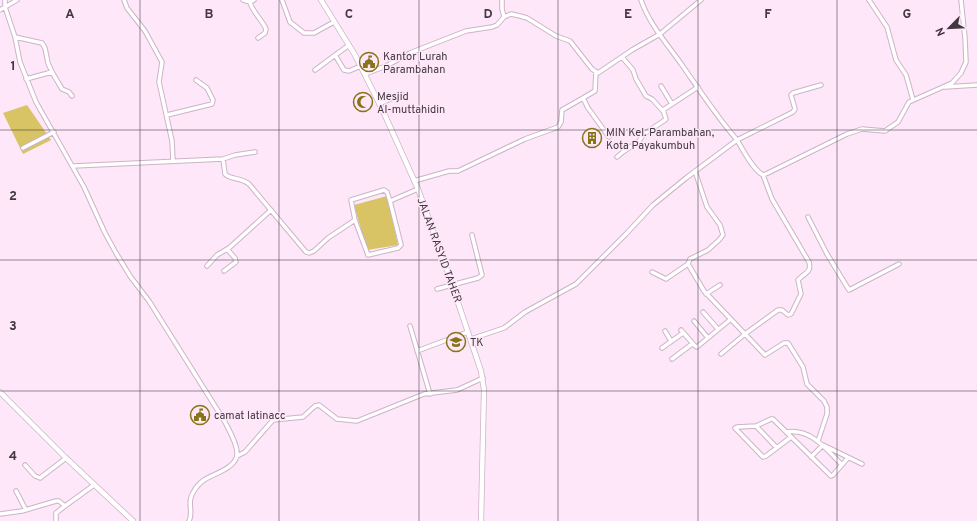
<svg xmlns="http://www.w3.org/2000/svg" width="977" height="521" viewBox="0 0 977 521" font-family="Overpass,sans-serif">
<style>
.green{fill:#d8c464}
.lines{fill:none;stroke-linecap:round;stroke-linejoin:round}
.minor-casing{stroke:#cdb3c8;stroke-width:5.5}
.tertiary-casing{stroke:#cdb3c8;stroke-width:6}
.minor{stroke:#fff;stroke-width:3.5}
.tertiary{stroke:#fff;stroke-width:4.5}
.grid{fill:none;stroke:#433841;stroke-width:1;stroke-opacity:0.55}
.labels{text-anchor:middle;stroke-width:3;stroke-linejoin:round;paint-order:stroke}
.poi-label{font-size:11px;fill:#433841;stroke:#fde7f8;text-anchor:start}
.street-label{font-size:11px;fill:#433841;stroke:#fde7f8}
.grid-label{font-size:13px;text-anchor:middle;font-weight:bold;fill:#433841;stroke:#fde7f8;stroke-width:3;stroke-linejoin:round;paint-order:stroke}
</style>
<rect width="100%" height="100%" fill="#fde7f8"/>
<path class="green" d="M27 105 51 140 23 154 3 113Z
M387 196 398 245 367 250 354 205Z"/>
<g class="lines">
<defs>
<path id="minor" d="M5 0V7L15 37 20 62 36 102 84 187 105 233 116 253 130 276 149 301 225 422C229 430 238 445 237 454 237 468 213 474 204 480 200 483 196 487 194 491 186 502 194 512 189 521
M124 0 127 8 145 31 162 62 159 82 172 141 173 161
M243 0 250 2
M254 0 250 2C251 10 263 21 266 29L265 33 258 38
M282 0 290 22 304 33H314L334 22
M502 0V9L504 17
M869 0 887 27 896 60 906 75 913 100
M0 10 17 0
M15 37 42 43 45 48 48 63 52 72 62 89 69 92 72 96
M335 55 344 70 349 71 361 66
M622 57 633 70 636 79 646 96 652 99 663 111
M315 70 349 45
M596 72 595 91 583 98 588 108 609 137
M365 74 386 66 410 53 466 31 492 27 497 25 504 17 511 14 520 16 527 18 556 36 570 41 592 69 598 73 632 50 660 34 701 0
M26 79 52 72
M821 85 793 93 791 95 795 109 793 112 737 140C743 150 753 170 763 175L768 173 847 134 862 129 885 131 898 122 909 102 952 83 961 73 966 62 965 38 961 0
M661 86 672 104
M945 87 977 85
M379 104 402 94
M167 115 212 104 213 100 207 88 196 80
M23 148 54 132
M617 157 623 152 639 141 644 134 665 120 666 119 663 110 698 87
M223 159 225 174C231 180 240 177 249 184L306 252 309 253 314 251 328 238 355 220
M73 166 223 159 235 155 255 152
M695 171 707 207 720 225 723 235 719 240 708 250 690 259 688 264 704 291 745 334 778 310H782L788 315 791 314 801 294 798 280C804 273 812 273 809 262L772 199 763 175
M414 181 449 171H458L525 139 558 127 561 122 562 110 583 98
M390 201 401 245 398 248 368 255 355 220 351 200 384 190 387 192 390 201 418 189
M808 217 827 254 849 290 899 264
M207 266 217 255 229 248 271 210
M224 271 236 262 235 258 227 249
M652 272 666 279 688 264
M437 289 478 278 482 275 472 235
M706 294 720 285
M703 312 718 329
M694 321 708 338
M410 326 430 394
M681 330 695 346 697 347 731 319
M665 331 671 341
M471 339 504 328 525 312 576 284 626 234 653 205 686 178 737 140C717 117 700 91 682 65 668 45 649 24 641 0
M662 348 683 333
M417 351 468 332
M721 354 745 334 765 355 784 343H788L803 367 807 384 824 401 827 407V414L818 441
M672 359 692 344
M756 426 777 448
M786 432C811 428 826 449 842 465
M791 437 766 456 763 457 735 428 737 427 756 426 771 419H773L831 476 833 475 848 458
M237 456 245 452 273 420 303 417 315 406 319 405 337 419 357 421 424 394 457 390 483 378
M811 457 823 445 862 464
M25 465 35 476 40 478 66 458
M16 491 26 510
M0 514 22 511 56 501H59L65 506 94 485
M56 521V513L65 506"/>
<path id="tertiary" d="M321 0 355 55 383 111 418 189 445 264 481 371 484 390 481 521
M0 392 66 458 133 521"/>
</defs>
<use href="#minor" class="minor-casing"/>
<use href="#tertiary" class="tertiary-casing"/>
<use href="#minor" class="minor"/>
<use href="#tertiary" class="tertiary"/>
</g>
<path class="grid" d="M140 0V521M279 0V521M419 0V521M558 0V521M698 0V521M837 0V521M0 130H977M0 260H977M0 391H977"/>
<defs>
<symbol id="civic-ring" viewBox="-11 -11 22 22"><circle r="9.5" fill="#fde7f8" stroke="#867518" stroke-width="1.5"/><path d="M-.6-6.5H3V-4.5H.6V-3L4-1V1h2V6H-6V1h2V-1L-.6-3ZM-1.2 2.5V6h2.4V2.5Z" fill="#867518"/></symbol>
<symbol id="mosque-ring" viewBox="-11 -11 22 22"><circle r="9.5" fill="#fde7f8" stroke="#867518" stroke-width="1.5"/><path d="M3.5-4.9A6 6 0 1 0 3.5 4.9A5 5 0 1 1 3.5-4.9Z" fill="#867518"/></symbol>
<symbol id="building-ring" viewBox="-11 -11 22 22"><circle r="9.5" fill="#fde7f8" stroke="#867518" stroke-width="1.5"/><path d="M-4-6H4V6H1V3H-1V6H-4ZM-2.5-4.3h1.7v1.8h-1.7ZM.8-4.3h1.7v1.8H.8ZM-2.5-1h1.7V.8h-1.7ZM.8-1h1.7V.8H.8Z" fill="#867518"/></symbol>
<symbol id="school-ring" viewBox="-11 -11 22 22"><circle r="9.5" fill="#fde7f8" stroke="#867518" stroke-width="1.5"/><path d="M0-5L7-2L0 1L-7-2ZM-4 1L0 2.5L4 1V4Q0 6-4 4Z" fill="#867518"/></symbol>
</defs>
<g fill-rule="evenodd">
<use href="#civic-ring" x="358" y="51" width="22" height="22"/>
<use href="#mosque-ring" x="352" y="91" width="22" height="22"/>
<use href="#building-ring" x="581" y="127" width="22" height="22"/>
<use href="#school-ring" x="445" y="331" width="22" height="22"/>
<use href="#civic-ring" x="189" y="404" width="22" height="22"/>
</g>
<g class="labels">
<g class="poi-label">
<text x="383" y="60">Kantor Lurah<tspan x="383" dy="13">Parambahan</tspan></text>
<text x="377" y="100">Mesjid<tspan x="377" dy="13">Al-muttahidin</tspan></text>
<text x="606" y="136">MIN Kel. Parambahan,<tspan x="606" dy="13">Kota Payakumbuh</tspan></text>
<text x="470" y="346">TK</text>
<text x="214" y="419">camat latinacc</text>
</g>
<g class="street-label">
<text transform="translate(440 250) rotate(70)" y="4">JALAN RASYID TAHER</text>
</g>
</g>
<g class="grid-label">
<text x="70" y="18">A</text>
<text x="209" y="18">B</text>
<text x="349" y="18">C</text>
<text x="488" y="18">D</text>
<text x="628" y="18">E</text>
<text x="768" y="18">F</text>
<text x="907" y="18">G</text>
<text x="13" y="70">1</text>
<text x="13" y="200">2</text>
<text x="13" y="330">3</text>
<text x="13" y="460">4</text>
</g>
<g transform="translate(949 28) rotate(246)" stroke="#fde7f8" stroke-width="3" paint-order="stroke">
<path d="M0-3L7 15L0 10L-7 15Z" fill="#433841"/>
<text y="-6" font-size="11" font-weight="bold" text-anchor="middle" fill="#433841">N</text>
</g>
</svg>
